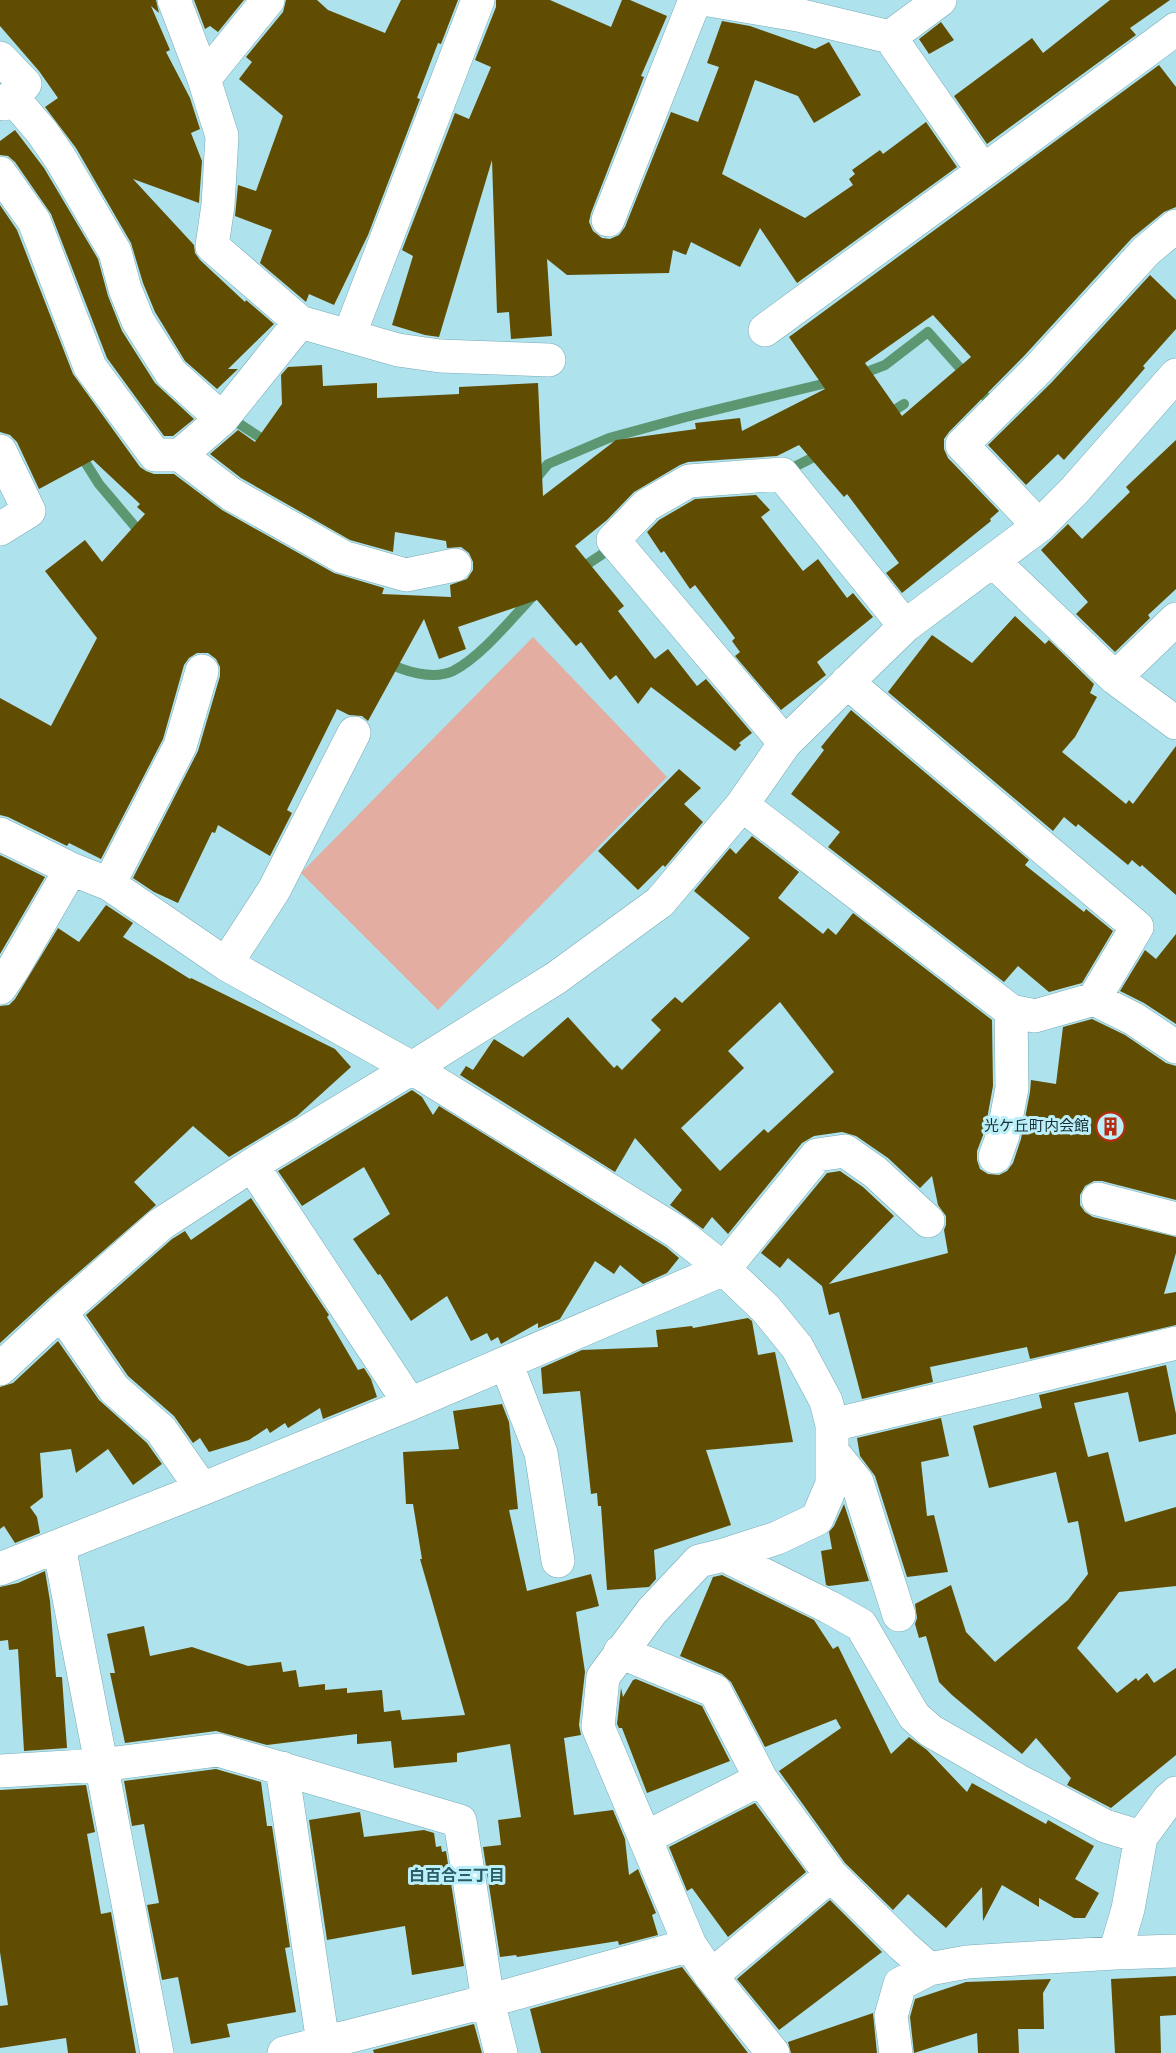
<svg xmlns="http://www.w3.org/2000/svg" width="1176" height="2053" viewBox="0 0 1176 2053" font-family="Merriweather,'Noto Sans JP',serif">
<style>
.green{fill:#e3ada1}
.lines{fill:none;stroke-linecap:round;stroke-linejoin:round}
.stream{stroke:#5c9772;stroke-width:10}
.building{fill:#604d02;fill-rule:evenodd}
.minor-casing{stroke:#78aab5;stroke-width:34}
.minor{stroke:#fff;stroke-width:33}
.labels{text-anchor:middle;stroke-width:6;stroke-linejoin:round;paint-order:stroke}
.poi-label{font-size:15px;fill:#1a2f33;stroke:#bbeffa;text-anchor:end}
.neighbourhood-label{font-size:16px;font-weight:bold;fill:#2b5d67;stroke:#bbeffa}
</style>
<rect width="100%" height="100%" fill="#aee2ed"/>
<path class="green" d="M533 637 667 777 438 1010 301 873Z"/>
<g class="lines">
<path class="stream" d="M859 375 885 365 928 332 991 403
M887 415 904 404
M238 423 270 444
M80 454 99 484 143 536
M796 466 822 453
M533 482 548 464 609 438 686 417 835 381
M577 571 604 553
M386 661C403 672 434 680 453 671 481 657 512 618 535 594"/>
</g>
<path class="building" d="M0 0H156L159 13 151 6 170 50 166 52 190 98 200 129 191 133 202 161 199 203 133 179 194 245 195 253 200 260 245 302 246 300 274 324 228 369H238L217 389 185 361 155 312 143 283 131 243 76 148 45 107 58 98 39 71 0 26Z
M194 0H244L218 32 210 26 205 29Z
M286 0H317L328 10 385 33 401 0H458L441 44 438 43 417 98 420 99 368 235 334 305 309 294 306 302 260 263 272 230 235 216 238 185 256 191 283 116 239 79 252 62 246 57 283 12Z
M496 0H550L611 27 622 0H630L667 16 641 76 644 77 591 213 589 222 593 231 602 238 610 239 619 235 625 227 671 112 698 122 719 67 707 63 722 21 750 26 815 49 829 42 861 95 814 123 798 96 755 80 722 174 805 218 853 185 849 179 855 174 852 170 880 150 883 154 926 122 957 167 797 283 760 228 740 267 691 242 686 255 673 250 669 273 567 275 547 259 552 336 511 339 509 312 497 313 492 160 439 337 425 335 392 325 413 256 402 250 455 113 469 119 491 67 475 60 496 7Z
M1110 0H1170L1130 28 1136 35 987 144 954 96 1032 38 1043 53Z
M941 22 954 40 929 54 919 39Z
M1159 65 1176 87V207L1164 212 1132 238 1024 356 949 432 944 439V449L948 458 999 511 990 519 991 521 902 593 886 573 899 563 847 494 844 497 799 445 777 456 688 462 680 465 634 492 607 520 575 546 624 606 618 611 655 659 668 649 697 686 706 679 752 733 739 743 741 745 735 751 651 687 638 704 616 675 610 680 581 642 576 646 537 600 458 627 466 649 439 659 424 619 368 721 362 716 349 715 337 709 287 810 292 813 270 856 218 825 215 833 212 832 178 903 154 892 133 878 198 751 220 676V667L216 659 208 653H197L189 658 184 665 163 739 101 859 69 843 67 846 8 817 0 815V698L51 726 97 638 45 571 85 540 102 562 145 514 137 507 140 504 93 460 39 489 17 442 10 435 0 432V205L17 230 73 374 140 467 146 471 154 474H174L222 510 334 573 384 588 382 594 451 597 450 585 467 579 473 570V562L469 553 461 547 447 548 446 541 395 532 393 552 350 540 241 478 210 454 238 430 255 442 282 404 281 375 288 367 322 365 323 386 377 383V398L459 394V387L538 383 543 496 616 440 696 429 695 423 740 418 742 431 825 389 789 337ZM933 315 971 357 902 416 865 363Z
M15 130 44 168 98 259 108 296 122 331 155 383 194 419 173 436H164L107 358 51 214 15 162 8 156 0 155V141Z
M1150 275 1176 300V329L1143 366 1145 368 1121 396 1064 460 1058 454 1026 485 988 445 1052 382Z
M1176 440V589L1148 615 1150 618 1115 652 1076 614 1088 602 1041 550 1068 524 1082 539 1130 492 1126 487Z
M756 495 770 510 761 517 803 571 818 559 847 598 853 593 873 617 817 662 826 675 781 710 735 656 740 652 732 641 735 638 695 585 690 589 664 551 661 553 647 532 659 520 695 499Z
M1015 616 1045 644 1049 640 1094 684 1090 693 1097 697 1075 737 1062 752 1126 804 1129 800 1133 804 1176 746V895L1142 865 1140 867 1132 860 1128 865 1078 824 1076 827 1064 817 1053 831 888 692 932 635 972 663Z
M851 710 1029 860 1025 865 1084 912 1086 909 1113 931 1082 983 1049 992 1018 966 1004 982 828 847 840 832 791 794 824 750 821 747Z
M679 769 701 788 684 804 703 822 665 867 663 865 638 890 598 851Z
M752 836 799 872 778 898 823 934 828 928 836 935 853 913 992 1020 993 1086 985 1130 977 1151V1160L980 1169 988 1174 999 1175 1007 1171 1013 1163 1021 1139 1030 1092 1031 1080 1056 1084 1063 1027 1092 1019 1125 1035 1166 1063 1176 1066V1200L1102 1181H1094L1085 1186 1080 1195V1205L1085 1212 1093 1217 1176 1237V1253L1164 1294 1176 1292V1325L1030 1359 1027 1347 930 1367 933 1382 862 1399 839 1312 829 1315 822 1286 788 1258 780 1268 761 1253 827 1173 840 1171 863 1187 894 1216 829 1284 948 1253 944 1230 946 1225V1216L938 1205 932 1176 920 1188 888 1158 856 1136 842 1132 814 1136 802 1143 728 1234 712 1217 703 1229 670 1205 682 1190 635 1138 615 1172 460 1075 466 1066 473 1070 494 1039 523 1057 568 1017 614 1068 617 1065 622 1070 661 1030 651 1020 675 997 682 1003 750 938 694 891 730 848 736 854ZM780 1002 834 1072 768 1133 764 1129 720 1171 681 1128 744 1068 728 1051Z
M0 855 45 877 0 954Z
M106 905 133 923 123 937 190 979 191 978 335 1049 351 1067 297 1116 229 1157 193 1126 134 1182 156 1205 49 1298 0 1343V1006L9 1005 15 999 58 928 79 942Z
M1176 934V1024L1144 1003 1120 991 1145 950 1156 959Z
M412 1090 422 1097 433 1115 439 1106 666 1247 679 1258 667 1273 643 1284 620 1265 614 1274 595 1261 560 1319 538 1328V1323L501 1344 498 1337 491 1341 487 1333 471 1341 447 1296 411 1321 380 1274 378 1275 353 1239 390 1214 364 1167 302 1206 278 1171Z
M251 1198 329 1315 327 1317 358 1370 364 1368 371 1379 377 1397 323 1419 320 1408 288 1428 285 1423 270 1433 267 1428 249 1440 209 1452 200 1438 193 1443 174 1416 128 1376 86 1315 172 1239 185 1231 191 1240Z
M748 1318 752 1321 758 1355 775 1352 793 1442 706 1450 731 1525 654 1550 656 1579 649 1587 607 1590 601 1506H598L597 1493 591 1494 580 1391 543 1394 541 1368 582 1350 658 1347 656 1330 692 1326 693 1328Z
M58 1341 99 1400 147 1443 162 1464 133 1485 108 1449 76 1473 71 1449 40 1453 43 1497 30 1507 37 1517 40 1533 15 1543 4 1526 0 1529V1387L13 1383Z
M1166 1365 1176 1414V1434L1139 1442 1128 1392 1074 1403 1088 1457 1108 1452 1125 1522 1176 1507V1586L1119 1592 1077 1648 1117 1693 1136 1678 1138 1681 1147 1673 1154 1683 1176 1668V1755L1111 1808 1067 1785 1071 1778 1036 1738 1022 1754 952 1695 939 1682 926 1636 919 1638 915 1624 917 1618 915 1604 951 1585 966 1632 995 1662 1068 1600 1088 1574 1078 1521 1068 1523 1056 1472 989 1488 973 1426 1042 1408 1039 1395Z
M502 1404 509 1422 518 1509 509 1510 527 1591 591 1574 599 1606 576 1612 585 1672 579 1725 581 1735 564 1738 574 1815 613 1810 625 1839 629 1875 638 1869 656 1913 652 1915 658 1935 619 1945 618 1941 517 1957 516 1955 500 1957 483 1847 501 1845 498 1820 521 1817 510 1744 457 1753V1762L394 1768 391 1741 357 1744V1734L267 1745 216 1731 125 1743 110 1673H115L107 1634 144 1626 150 1656 192 1647 248 1666 281 1662 283 1672 296 1670 299 1687 325 1684V1690L347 1688V1693L382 1690 384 1712 400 1710 402 1720 465 1715 420 1559H422L413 1504H406L403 1452 459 1449 453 1411Z
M941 1418 949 1456 921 1462 927 1516 934 1515 948 1572 907 1577 875 1476 860 1456 857 1438Z
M844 1504 869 1581 829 1586 826 1585 821 1551 832 1549 829 1532 834 1526Z
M45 1571 50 1601 56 1677H62L67 1748 24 1751 18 1649 9 1650 8 1640 0 1641V1587L18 1583Z
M722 1575 814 1620 833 1649 838 1646 891 1754 909 1737 927 1750 967 1792 972 1783 1046 1824 1048 1820 1094 1846 1075 1879 1099 1893 1085 1918H1074L1039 1898V1907L1002 1885 983 1921 982 1887 946 1928 908 1894 893 1910 845 1863 779 1771 841 1728 836 1719 765 1747 731 1682 722 1674 680 1656 713 1577Z
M636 1679 702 1706 730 1761 647 1793 622 1728H619L617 1724 621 1688 623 1697 633 1680Z
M216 1769 261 1782 267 1826H272L290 1947 285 1948 296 2012 227 2024 230 2037 191 2044 178 1977 162 1980 147 1905 159 1903 144 1824 132 1826 124 1781Z
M86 1785 95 1832 87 1834 101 1914 111 1912 136 2053H68L66 2038 0 2048V2006L8 2005 0 1952V1790Z
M755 1803 806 1872 728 1937 692 1888 687 1891 669 1847Z
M360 1812 364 1837 424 1830 434 1833 436 1847 441 1846 442 1852 446 1851 464 1966 412 1975 405 1926 327 1940 309 1820Z
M830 1900 882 1952 779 2030 737 1979Z
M682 1967 748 2053H541L530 2009Z
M1176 1976V2015L1160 2016 1161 2053H1115L1111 1979Z
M1051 1979 1043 1993 1044 2029H1018L1019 2053H978L977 2033 914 2053 910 2017 915 1999 966 1982Z
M873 2013 877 2053H791L788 2042Z
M474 2024 482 2053H374L373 2050Z"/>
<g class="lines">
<defs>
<path id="minor" d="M174 0 204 79 222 136 218 205 212 246 300 322 349 336 478 0
M709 0 798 15 890 37 983 171 1176 29
M890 37 940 0
M0 58 25 84 4 104
M204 79 268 0
M12 97 42 132 60 158 115 252 125 289 138 321 171 373 222 419
M0 173 34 221 90 367 155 455H180
M608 220 695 0
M300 322 222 419 180 455 231 494 343 557 406 575 455 565
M765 330 983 171
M349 336 398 350 440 356 549 360
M0 451 29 511 0 529
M1039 526 962 445 1038 369 1146 251 1176 226
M993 561 1115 678 1176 723
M1115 678 1176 619
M847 682 1137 927 1094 999
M785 743 613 540 647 505 689 481 782 474 905 626
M742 805 1011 1011 1035 1016 1094 999 1134 1019 1176 1047
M0 834 71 869 109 884 226 964 412 1068 677 1232 724 1269 766 1309 797 1347 826 1401 832 1425V1484L817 1519 777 1538 724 1555 699 1561 652 1611 603 1677 598 1727 690 1945 711 1976 773 2053
M109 884 180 746 202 671
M226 964 274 890 354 733
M0 988 13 969 71 869
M995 1157 1003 1135 1012 1088 1011 1011
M252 1165 410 1404
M1098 1199 1176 1219
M61 1312 114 1389 161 1430 202 1489
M506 1363 541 1453 558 1561
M0 1369 61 1312 161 1224 252 1165 412 1068 556 978 660 902 742 805 785 743 905 626 1039 526 1074 491 1176 375
M832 1425 1176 1343
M832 1451 857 1482 899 1615
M59 1546 157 2053
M724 1555 829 1607 861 1625 914 1716 931 1731 1019 1781 1105 1826 1141 1837
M0 1569 202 1489 410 1404 724 1269 817 1155 845 1151 875 1172 928 1221
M620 1652 715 1691 761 1779 831 1875 902 1945 929 1969
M282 1768 323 2043
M0 1771 100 1765 218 1750 460 1821 488 2001 501 2053
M645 1838 761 1779
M1115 1953 1128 1909 1141 1837 1169 1799 1176 1793
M711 1976 831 1875
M284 2053 488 2001 690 1945
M896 2053 891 2016 900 1984 929 1969 967 1962 1115 1953 1176 1951"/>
</defs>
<use href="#minor" class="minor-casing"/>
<use href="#minor" class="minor"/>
</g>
<defs>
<symbol id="building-ring" viewBox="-11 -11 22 22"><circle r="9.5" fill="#bbeffa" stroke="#b72b13" stroke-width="1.5"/><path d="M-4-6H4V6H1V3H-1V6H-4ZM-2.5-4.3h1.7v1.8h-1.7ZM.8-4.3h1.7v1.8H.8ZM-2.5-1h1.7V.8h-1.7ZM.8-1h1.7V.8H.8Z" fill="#b72b13"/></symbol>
</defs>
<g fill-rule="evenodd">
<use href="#building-ring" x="1094" y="1110" width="33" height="33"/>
</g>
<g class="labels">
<g class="poi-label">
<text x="1089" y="1131">光ケ丘町内会館</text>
</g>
<g class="neighbourhood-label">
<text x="457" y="1881">白百合三丁目</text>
</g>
</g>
</svg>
